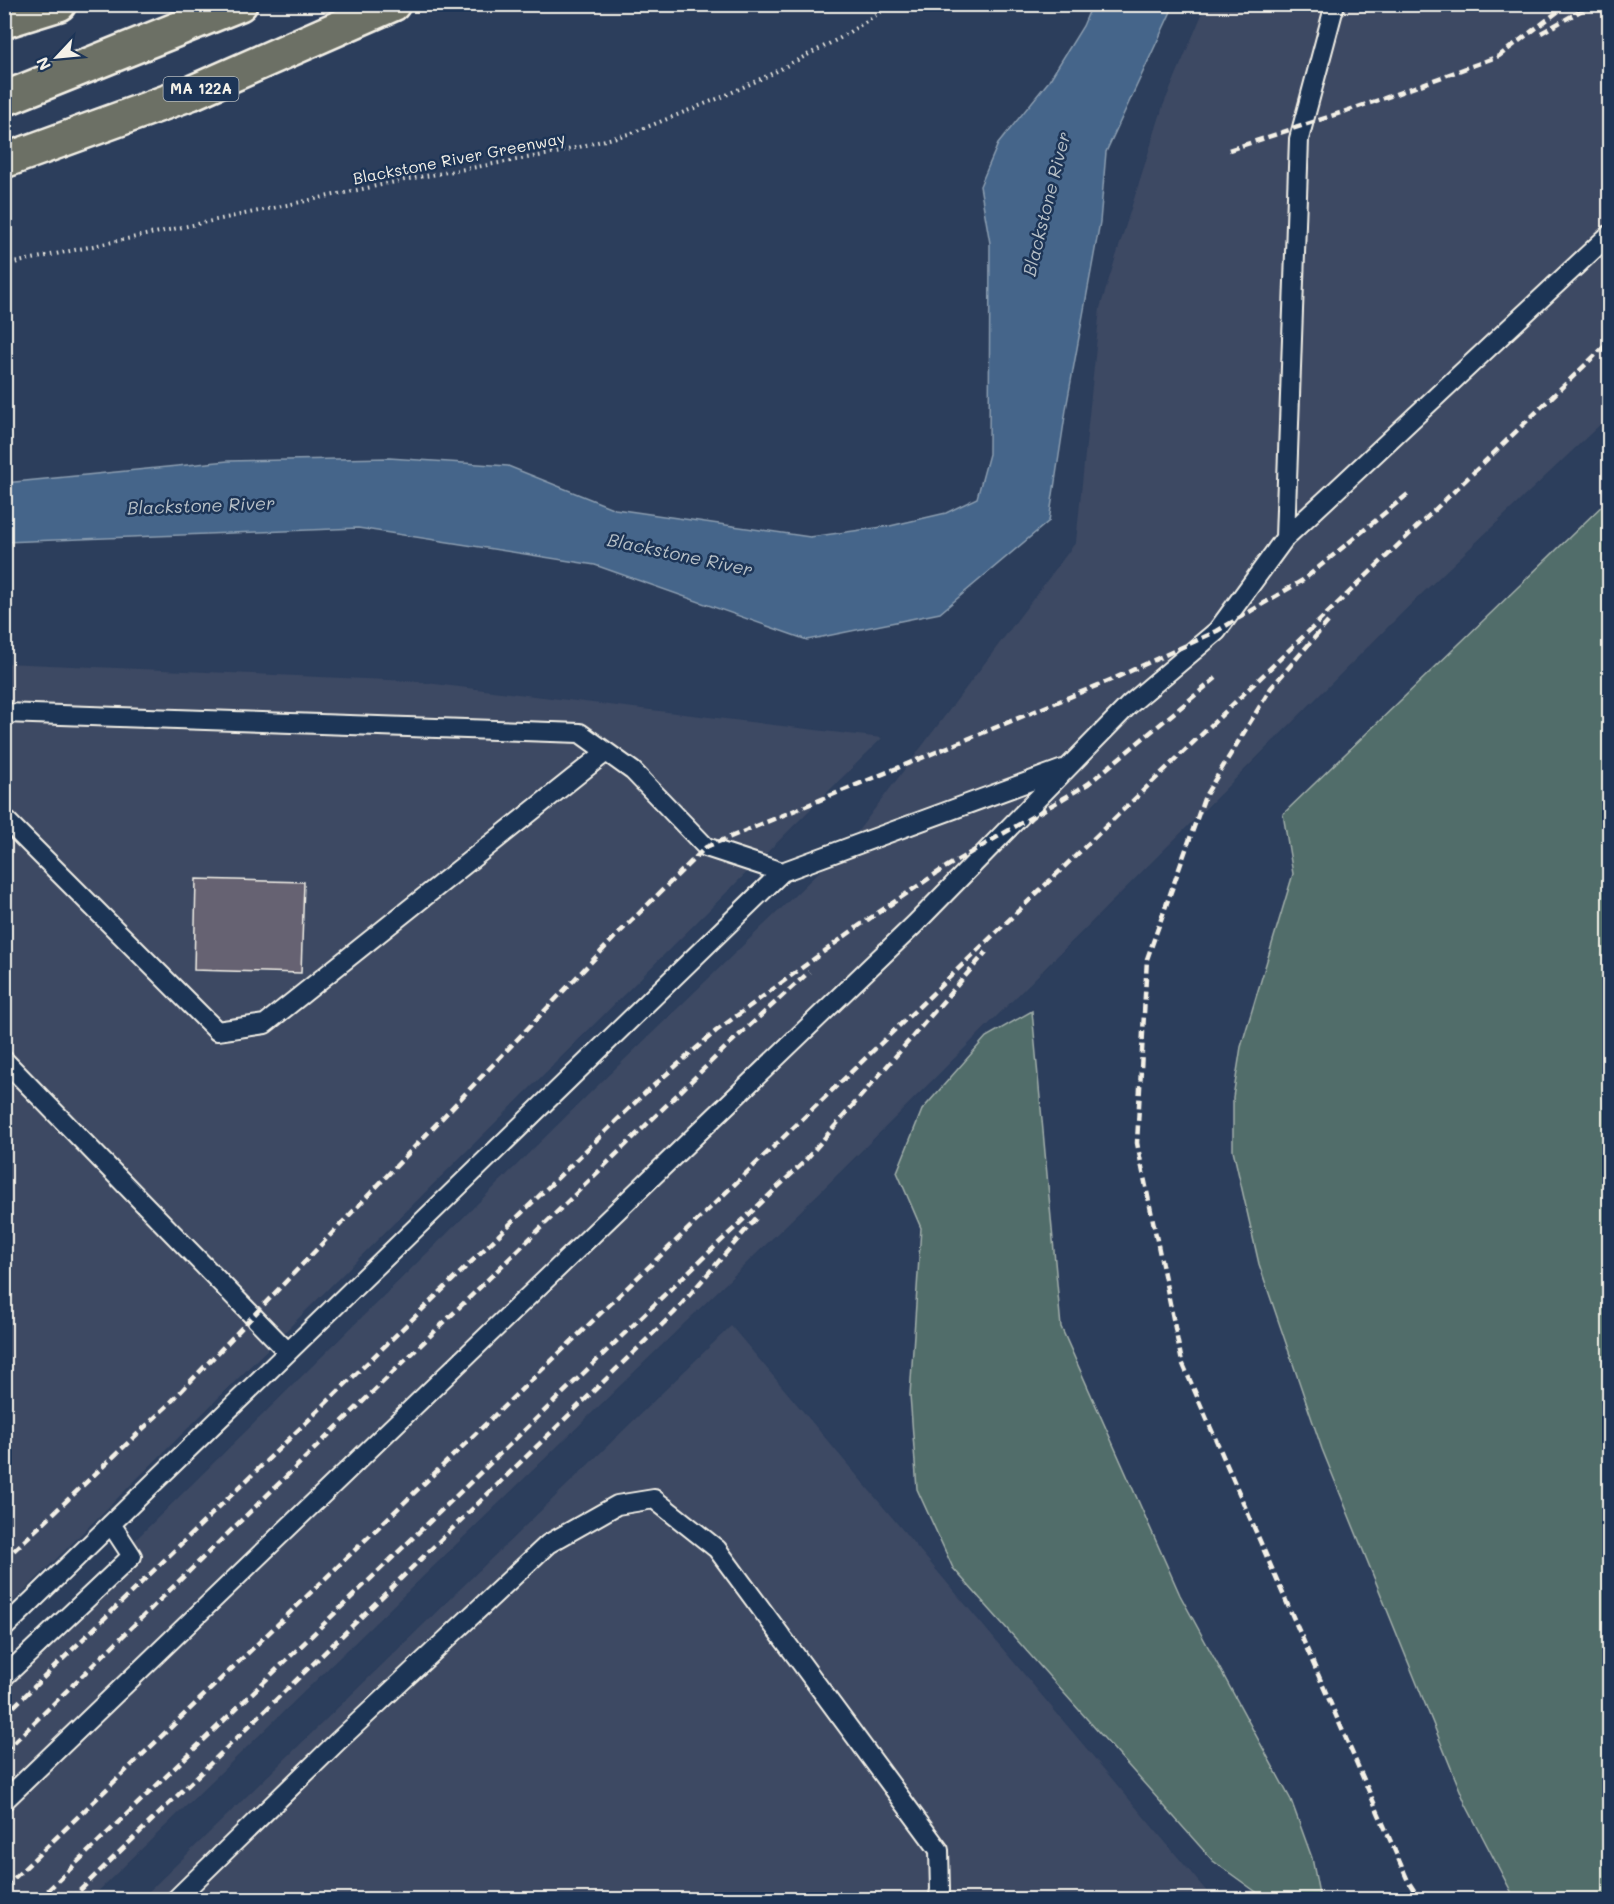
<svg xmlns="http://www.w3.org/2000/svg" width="1614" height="1904" viewBox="0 0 1614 1904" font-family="Mali,sans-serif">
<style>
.built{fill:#3d4963}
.green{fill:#516d6b;stroke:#a2afaa;stroke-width:1.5}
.water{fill:#45658a;stroke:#8b9db0;stroke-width:1.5}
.building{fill:#666272;stroke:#f4f1e8;stroke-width:1.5}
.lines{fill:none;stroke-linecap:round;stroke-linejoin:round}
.lane-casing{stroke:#f4f1e8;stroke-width:22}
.highway-casing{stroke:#f4f1e8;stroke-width:38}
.path{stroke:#f4f1e8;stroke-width:4;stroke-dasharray:1.5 4.5;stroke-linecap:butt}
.lane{stroke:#1d3557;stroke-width:18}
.highway{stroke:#6c7065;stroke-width:33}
.rail{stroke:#f4f1e8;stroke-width:4.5;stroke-dasharray:9 4.5;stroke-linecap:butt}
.labels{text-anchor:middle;stroke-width:5;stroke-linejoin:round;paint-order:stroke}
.shield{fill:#1d3557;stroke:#b4b9bc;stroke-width:1.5}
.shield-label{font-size:15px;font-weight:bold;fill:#f4f1e8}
.street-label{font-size:16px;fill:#f4f1e8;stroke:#1d3557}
.water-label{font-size:18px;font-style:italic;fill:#b7c0c7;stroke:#1d3557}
</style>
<rect width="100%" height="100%" fill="#2c3e5c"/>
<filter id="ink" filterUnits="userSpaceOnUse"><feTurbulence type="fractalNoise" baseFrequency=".0167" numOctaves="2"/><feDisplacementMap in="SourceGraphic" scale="12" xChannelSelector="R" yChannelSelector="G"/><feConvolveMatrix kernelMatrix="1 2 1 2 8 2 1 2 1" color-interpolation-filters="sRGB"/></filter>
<g filter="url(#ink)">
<path class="built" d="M1206 5H1609V416L1411 604 820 1192 90 1899 5 1900V1668L590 1093 849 843 1076 542 1100 308 1163 106Z
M5 663 410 681 882 738 5 1610Z
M731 1326 1213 1899 140 1900Z"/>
<path class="green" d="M1609 499V1899H1515L1466 1805 1322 1449 1259 1264 1233 1150V1097L1241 1047 1293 874 1283 814Z
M1032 1011 1061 1327 1180 1595 1291 1800 1312 1858 1320 1899H1266L1213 1861 953 1568 917 1489 910 1395 921 1228 897 1172 922 1110 986 1037Z"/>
<path class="water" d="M1092 5H1174L1106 152 1100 222 1067 403 1049 521 940 613 807 640 595 565 358 528 5 542V483L228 461 389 458 508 466 615 509 810 537 890 526 946 513 977 498 989 454 990 243 980 186 998 144 1049 81 1083 26Z"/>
<path class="building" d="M196 879 304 882 301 973 194 970Z
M397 1892 403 1900H388Z"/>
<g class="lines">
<defs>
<path id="lane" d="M1285 538 1610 234
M4 713 580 733 633 771 706 847 782 872
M4 818 217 1031 265 1024 606 752
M4 1060 288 1352
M4 1628 782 872 1063 769
M4 1677 132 1556 111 1524
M4 1801 915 924 1129 705 1217 631 1285 538 1299 139 1335 4
M175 1900 337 1742 548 1544 617 1505 654 1499 717 1549 939 1850 940 1890 938 1900"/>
<path id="highway" d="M4 21 59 4
M4 99 240 4
M4 161 191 93 393 4"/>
</defs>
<use href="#lane" class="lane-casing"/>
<use href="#highway" class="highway-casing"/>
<path class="path" d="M4 265 414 178 556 153 632 133 722 97 769 75 840 38 893 4"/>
<use href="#lane" class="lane"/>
<use href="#highway" class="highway"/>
<path class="rail" d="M1541 33 1593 4
M1229 150 1382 99 1499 56 1568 4
M1328 622 1271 688 1205 796 1147 959 1137 1143 1182 1362 1408 1881 1420 1900
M4 1560 167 1406 615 937 706 847 1113 679 1217 631 1303 580 1408 494
M4 1716 645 1093 716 1031 860 925 946 867 1088 784 1216 678
M4 1752 726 1047 809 972
M4 1888 1610 341
M38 1900 684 1276 802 1164 986 952
M70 1900 674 1313 757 1217"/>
</g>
</g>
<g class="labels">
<rect class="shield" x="163.5" y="77" width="75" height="24" rx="4.5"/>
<g class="shield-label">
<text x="201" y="94">MA 122A</text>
</g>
<g class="street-label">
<text transform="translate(459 158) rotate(-11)" y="6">Blackstone River Greenway</text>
</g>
<g class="water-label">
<text transform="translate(1047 204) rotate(-76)" y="6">Blackstone River</text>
<text transform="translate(201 506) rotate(-2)" y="6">Blackstone River</text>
<text transform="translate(680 555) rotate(12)" y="6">Blackstone River</text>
</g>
</g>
<rect width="1614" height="1904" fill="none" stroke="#1d3557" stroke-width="24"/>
<rect x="12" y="12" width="1590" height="1880" fill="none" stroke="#f4f1e8" stroke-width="2" filter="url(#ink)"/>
<g transform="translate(57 57) rotate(244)" stroke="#1d3557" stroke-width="4.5" paint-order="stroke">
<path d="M0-4.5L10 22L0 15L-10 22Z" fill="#f4f1e8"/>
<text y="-9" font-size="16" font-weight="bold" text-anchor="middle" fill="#f4f1e8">N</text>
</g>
</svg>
